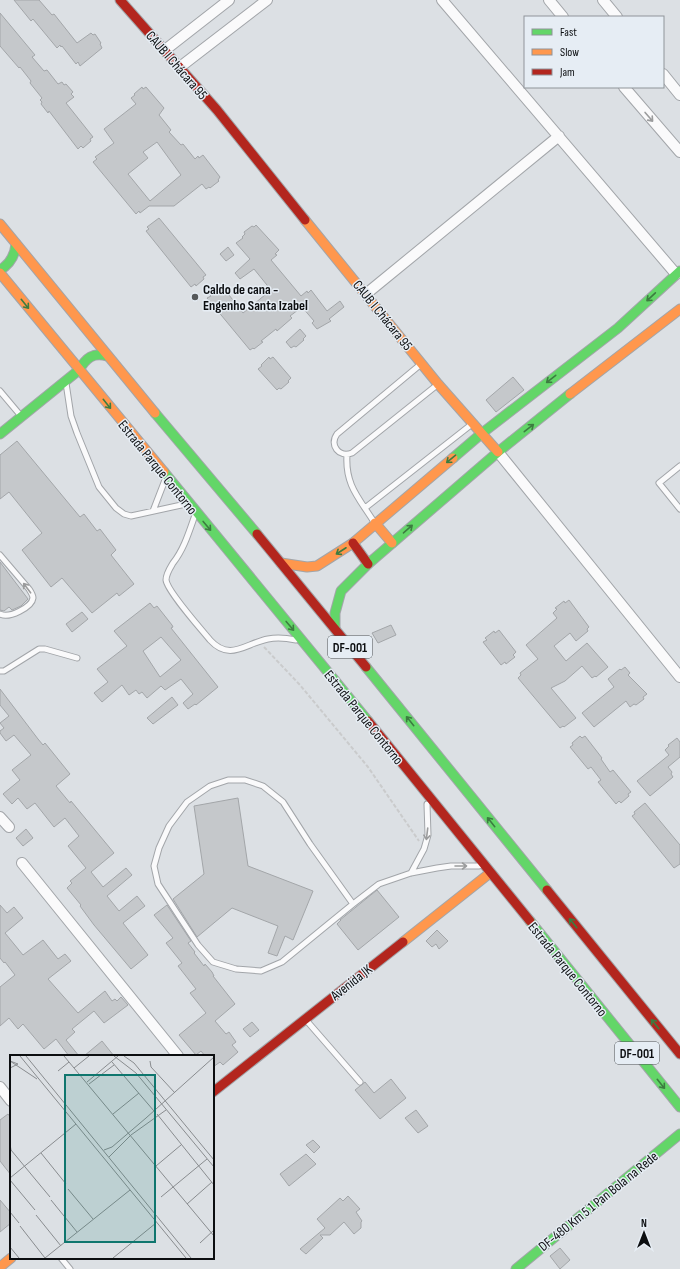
<svg xmlns="http://www.w3.org/2000/svg" width="680" height="1269" viewBox="0 0 680 1269" font-family="'Sofia Sans Condensed',sans-serif">
<style>
.building{fill:#c5c8cb;stroke:#a3a6a9;fill-rule:evenodd}
.lines{fill:none;stroke-linecap:round;stroke-linejoin:round}
.lane-casing{stroke:#a2a5a9;stroke-width:7}
.street-casing{stroke:#a2a5a9;stroke-width:12}
.fast-casing{stroke:#a2a5a9;stroke-width:11}
.slow-casing{stroke:#a2a5a9;stroke-width:11}
.jam-casing{stroke:#a2a5a9;stroke-width:11}
.path{stroke:#cacbcc;stroke-width:2;stroke-dasharray:4 2;stroke-linecap:butt}
.lane{stroke:#fafafb;stroke-width:5}
.street{stroke:#fafafb;stroke-width:10}
.fast{stroke:#63d668;stroke-width:9}
.slow{stroke:#ff974d;stroke-width:9}
.jam{stroke:#b3261e;stroke-width:9}
.oneway{stroke:#9b9c9d}
.oneway2{stroke:#3c7c40}
.poi-dot{fill:#55585a;stroke:#e6edf4;stroke-width:1.5}
.labels{text-anchor:middle;stroke-width:3;stroke-linejoin:round;paint-order:stroke}
.shield{fill:#e6edf4;stroke:#4d5154;stroke-width:1}
.shield-label{font-size:13px;font-weight:bold;fill:#0c0e10}
.street-label{font-size:14px;fill:#0c0e10;stroke:#e6edf4}
.poi-label{font-size:14px;font-weight:bold;fill:#0c0e10;stroke:#e6edf4;text-anchor:start}
.inset-road{fill:none;stroke:#898c8f;stroke-width:1}
.view{fill:#0f766e;fill-opacity:0.15;stroke:#0f766e;stroke-width:2}
.inset-edge{fill:none;stroke:#0c0e10;stroke-width:2}
</style>
<rect width="100%" height="100%" fill="#dce0e4"/>
<path class="building" d="M14 0H39L52 15 54 14 77 43 91 33 93 35 95 34 101 43 100 44 102 48 80 66 78 62 76 64 62 46 61 47 60 45 57 48 33 19 31 21Z
M0 13 35 55 32 57 44 71 47 70 58 84 62 82 64 85 66 84 73 92 71 94 74 97 66 103 93 137 90 139 91 141 83 148 81 146 78 149 49 111 48 113 41 104 42 102 40 100 42 98 30 83 31 81 20 67 19 68 0 46Z
M142 87 143 89 146 87 164 108 159 115 171 130 169 132 181 145 183 144 195 159 198 156 199 158 203 155 220 177 218 180 219 181 210 188 209 187 206 189 202 184 174 206H149L140 213 139 211 136 214 93 162 97 159 95 157 114 143 104 129 136 104 131 98 135 95 134 94ZM157 142 181 175 150 201 128 174 148 158 143 152Z
M159 218 206 275 203 277 204 279 196 286 195 284 191 287 146 231 149 229 147 227Z
M256 225 279 250 275 254 277 255 271 260 301 296 307 291 308 293 311 290 327 311 340 301 344 307 329 319 331 321 317 329 312 323 314 321 302 307 290 316 292 318 277 331 276 329 261 341 263 342 254 349 253 348 250 350 207 298 211 296 209 294 218 287 219 289 222 286 243 313 271 290 254 269 240 279 235 273 250 259 236 243 243 238 242 237 245 234 244 232 252 226 254 227Z
M228 247 234 255 226 261 220 254Z
M300 329 306 336 303 339 304 340 296 347 294 346 291 348 286 342Z
M269 357 270 359 273 357 291 378 288 381 289 382 281 389 279 388 277 390 258 369 262 366 261 365Z
M513 377 524 390 496 412 486 400Z
M17 441 80 517 84 514 97 531 100 529 116 550 111 555 134 584 119 596 117 593 92 613 62 578 51 587 22 550 42 533 9 492 0 499V455Z
M0 562 28 599 21 606 12 610 9 607 4 611 0 610Z
M569 600 589 627 587 629 588 631 576 641 570 633 554 646 566 661 587 643 608 667 596 677 595 676 592 678 582 666 565 681 551 688 576 718 564 727 563 726 560 728 518 678 521 675 520 673 538 659 526 645 557 618 553 613 557 609 555 608 564 601 565 603Z
M150 603 154 608 157 606 172 625 173 627 171 628 218 687 196 705 195 704 188 709 183 703 193 694 181 679 165 690 161 686 147 698 142 692 139 694 136 690 129 695 122 685 102 702 94 693 108 682 97 669 127 646 114 631ZM161 637 181 660 160 677 143 651Z
M82 612 88 619 72 632 66 624Z
M391 625 396 635 378 643 372 633Z
M499 630 516 652 513 655 515 657 506 664 505 662 501 665 483 642 487 640 485 638 494 631 495 633Z
M625 667 630 673 628 675 647 694 643 697 644 699 636 705 634 704 630 707 626 701 594 727 582 713 614 687 608 679 620 669 621 670Z
M0 689 38 739 43 745 45 743 70 774 56 786 70 803 71 801 114 853 91 872 103 887 126 868 132 875 107 896 119 911 137 896 145 906 123 923 148 955 131 969 94 925 80 906 81 905 67 888 72 883 70 881 86 868 68 846 79 836 65 818 54 827 35 803 27 809 18 798 12 804 3 794 20 780 12 770 31 755 14 735 6 741 0 733V731L4 728 0 723 9 716 0 705Z
M172 697 178 705 153 724 147 718Z
M580 736 582 738 585 736 602 758 601 759 610 772 613 770 631 792 628 794 629 796 621 803 619 801 616 804 598 782 601 780 591 767 588 769 570 747 573 745 572 743Z
M677 738 680 742V757L668 767 672 772 671 774 673 777 650 796 637 781 669 755 665 750 669 746 668 745Z
M238 798 248 866 313 891 293 940 285 936 277 956 268 953 278 926 232 908 197 937 173 899 204 874 194 806Z
M645 803 680 845V864L674 868 632 816 635 814 634 812Z
M26 829 33 838 23 846 16 838Z
M377 890 399 917 358 950 337 924 341 920H340Z
M0 905 7 913 14 907 23 918 5 933 23 955 43 940 58 959 65 954 71 961 48 979 78 1013 105 991 112 1001 115 999 117 1001 121 997 128 1005 104 1023 94 1011 72 1029 75 1032 66 1040 79 1056H69L56 1039 44 1049 23 1024 18 1029 9 1018 0 1026V987L15 975 5 962 4 963 0 958Z
M167 905 191 941 188 943 195 952 194 953 204 966 205 964 212 972 214 976H213L235 1004 215 1021 226 1034 229 1032 236 1042 232 1045 238 1052 223 1065 220 1062 213 1067V1056H205L201 1051 196 1055 179 1035 206 1013 190 993 196 989 178 966 182 963 166 943 173 938 154 915Z
M437 930 448 941 439 949 436 944 432 947 426 941Z
M252 1022 259 1030 250 1037 243 1029Z
M102 1041 114 1056H84Z
M391 1079 406 1098 380 1119 355 1090 365 1082 374 1093Z
M416 1110 428 1126 418 1133 405 1118Z
M8 1114 11 1118V1175L0 1161V1120Z
M313 1140 320 1147 314 1153 306 1145Z
M306 1154 316 1164 289 1186 280 1174Z
M348 1196 360 1209 356 1212 362 1221 361 1222V1228L354 1234 344 1222 330 1235H320L323 1238 306 1254 300 1249 325 1228 317 1219 340 1198 343 1201Z
M0 1200 11 1213V1223L0 1232Z
M560 1248 570 1260 560 1269 550 1256Z"/>
<g class="lines">
<defs>
<path id="lane" d="M421 364 337 434C329 445 339 458 352 453L437 385
M66 383 71 416 77 433 99 487 116 508 124 514 131 516 186 504
M0 391 21 416
M347 455C345 485 359 498 374 522
M680 466 659 483 680 509
M365 508 472 424
M153 511 165 480
M195 515C189 532 184 549 173 563 170 568 166 574 166 580 167 591 202 630 210 640 230 662 246 643 268 639 278 637 286 638 296 640
M0 555 29 589C31 592 33 595 33 598 32 607 9 619 0 614
M0 671H4L39 649H45L77 658
M411 873 424 849 428 835 427 804
M353 904 310 844 283 802 263 786 245 780H228L210 786 187 802 169 826 159 848 154 866 158 884 198 945 213 962 236 969 261 971 282 962 326 926 353 904 379 884 411 873 437 868 451 866H479
M306 1020 360 1082
M61 1258 70 1269"/>
<path id="street" d="M442 0 676 274
M549 0 563 17
M603 0 617 17
M165 50 229 0
M180 67 267 0
M663 74 680 95
M624 87 680 152
M366 294 559 136
M498 452 680 677
M0 817 9 827
M22 863 178 1056
M0 1087 11 1101"/>
<path id="fast" d="M0 270C10 264 15 256 16 244
M79 370C86 358 93 352 107 356
M155 413 257 534
M0 434 79 370
M453 458 481 434 618 328 680 271
M164 472 368 721
M335 628V613L341 591 368 564 498 452 570 394
M366 667 547 890
M530 921 680 1107
M516 1269 680 1134"/>
<path id="slow" d="M305 220 438 384 498 452
M0 224 155 413
M0 273 164 472
M570 394 680 309
M375 523 392 543
M281 563 307 567 317 566 353 543 453 458
M403 942 490 873
M0 1267 11 1258"/>
<path id="jam" d="M120 0 217 110 305 220
M257 534 366 667
M353 543 368 564
M368 721 530 921
M547 890 680 1054
M213 1092 403 942"/>
</defs>
<use href="#lane" class="lane-casing"/>
<use href="#street" class="street-casing"/>
<use href="#fast" class="fast-casing"/>
<use href="#slow" class="slow-casing"/>
<use href="#jam" class="jam-casing"/>
<path class="path" d="M264 647 300 685 368 767 419 841"/>
<use href="#lane" class="lane"/>
<use href="#street" class="street"/>
<use href="#fast" class="fast"/>
<use href="#slow" class="slow"/>
<use href="#jam" class="jam"/>
</g>
<defs><path id="oneway-shaft" d="M-6 0H5M1.5-3L5.5 0L1.5 3" fill="none" stroke-width="1.6" stroke-linecap="round" stroke-linejoin="round"/></defs>
<g class="oneway">
<use href="#oneway-shaft" transform="translate(649 117) rotate(49)"/>
<use href="#oneway-shaft" transform="translate(27 588) rotate(-127)"/>
<use href="#oneway-shaft" transform="translate(427 834) rotate(97)"/>
<use href="#oneway-shaft" transform="translate(461 866)"/>
</g>
<g class="oneway2">
<use href="#oneway-shaft" transform="translate(651 297) rotate(137)"/>
<use href="#oneway-shaft" transform="translate(25 304) rotate(51)"/>
<use href="#oneway-shaft" transform="translate(551 379) rotate(142)"/>
<use href="#oneway-shaft" transform="translate(107 404) rotate(51)"/>
<use href="#oneway-shaft" transform="translate(529 428) rotate(-38)"/>
<use href="#oneway-shaft" transform="translate(451 459) rotate(140)"/>
<use href="#oneway-shaft" transform="translate(207 526) rotate(50)"/>
<use href="#oneway-shaft" transform="translate(408 529) rotate(-41)"/>
<use href="#oneway-shaft" transform="translate(341 551) rotate(147)"/>
<use href="#oneway-shaft" transform="translate(290 626) rotate(50)"/>
<use href="#oneway-shaft" transform="translate(410 721) rotate(-129)"/>
<use href="#oneway-shaft" transform="translate(491 822) rotate(-129)"/>
<use href="#oneway-shaft" transform="translate(573 923) rotate(-129)"/>
<use href="#oneway-shaft" transform="translate(655 1024) rotate(-129)"/>
<use href="#oneway-shaft" transform="translate(661 1084) rotate(51)"/>
</g>
<circle class="poi-dot" cx="195" cy="297" r="4"/>
<g class="labels">
<g class="shield">
<rect x="328" y="636" width="44" height="22" rx="3"/>
<rect x="615" y="1042" width="44" height="22" rx="3"/>
</g>
<g class="shield-label">
<text x="350" y="652">DF-001</text>
<text x="637" y="1058">DF-001</text>
</g>
<g class="street-label">
<text transform="translate(177 65) rotate(49)" y="5">CAUB I Chácara 95</text>
<text transform="translate(383 315) rotate(51)" y="5">CAUB I Chácara 95</text>
<text transform="translate(158 467) rotate(51)" y="5">Estrada Parque Contorno</text>
<text transform="translate(364 717) rotate(51)" y="5">Estrada Parque Contorno</text>
<text transform="translate(568 969) rotate(51)" y="5">Estrada Parque Contorno</text>
<text transform="translate(351 982) rotate(-38)" y="5">Avenida JK</text>
<text transform="translate(598 1201) rotate(-39)" y="5">DF-480 Km 5 1 Pan Bola na Rede</text>
</g>
<g class="poi-label">
<text x="203" y="294">Caldo de cana -<tspan x="203" dy="16">Engenho Santa Izabel</tspan></text>
</g>
</g>
<g transform="translate(10 1055)">
<rect width="204" height="204" fill="#dce0e4"/>
<path class="inset-road" d="M10 1 176 203M16 1 181 203M54 1 204 181M104 1 126 18 204 112M114 1 124 8 204 105M0 6 27 24M0 6 8 9 0 13M140 6 141 12 165 38M102 7 144 56M64 13 79 1M48 16 59 7M77 27 108 1M79 29 104 10M103 59 129 38M147 59 204 130M0 89 1 95 40 142M94 95 102 92 136 63 204 2M31 98 56 129M99 102 121 80 156 55M146 111 171 90M0 123 66 69M0 125 25 155M58 134 83 164M151 142 197 104M41 145 67 177M177 149 202 127M0 157 9 168M26 160 51 191M10 171 35 203M190 188 204 175M0 192 9 203M35 203 120 135M103 203 146 168"/>
<path class="view" d="M55 20H145V187H55Z"/>
<rect width="204" height="204" class="inset-edge"/>
</g>
<rect x="524" y="16" width="140" height="72" fill="#e6edf4" stroke="#8f9499"/>
<rect x="532" y="29" width="20" height="6" fill="#63d668" stroke="#8f9499"/>
<text x="560" y="36" font-size="12" fill="#0c0e10">Fast</text>
<rect x="532" y="49" width="20" height="6" fill="#ff974d" stroke="#8f9499"/>
<text x="560" y="56" font-size="12" fill="#0c0e10">Slow</text>
<rect x="532" y="69" width="20" height="6" fill="#b3261e" stroke="#8f9499"/>
<text x="560" y="76" font-size="12" fill="#0c0e10">Jam</text>
<g transform="translate(644 1233)" stroke="#e6edf4" stroke-width="3" paint-order="stroke">
<path d="M0-3L7 15L0 10L-7 15Z" fill="#0c0e10"/>
<text y="-6" font-size="11" font-weight="bold" text-anchor="middle" fill="#0c0e10">N</text>
</g>
</svg>
